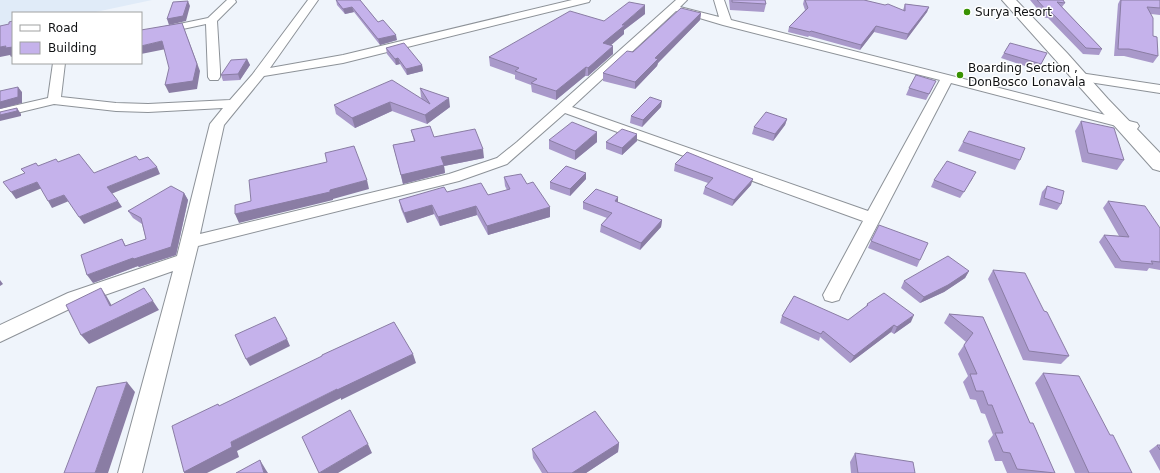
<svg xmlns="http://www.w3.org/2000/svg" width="1160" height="473" viewBox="0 0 1160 473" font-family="'DejaVu Sans',sans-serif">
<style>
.built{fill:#e0ebf8}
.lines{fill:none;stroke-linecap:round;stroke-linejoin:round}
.minor-casing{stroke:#8d9298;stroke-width:2}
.highway-casing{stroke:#8d9298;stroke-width:2}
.minor{fill:#fff;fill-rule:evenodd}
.highway{fill:#fff;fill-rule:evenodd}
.wall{fill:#a999ca}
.shaded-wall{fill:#8a7da4}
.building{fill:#c5b2eb;stroke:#8a7da4}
.poi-dot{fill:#399202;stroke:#fff;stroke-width:1.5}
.labels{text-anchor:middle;stroke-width:3;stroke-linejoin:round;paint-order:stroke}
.far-poi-label{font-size:12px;fill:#111315;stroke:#fff;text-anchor:start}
</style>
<rect width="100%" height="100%" fill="#eff4fb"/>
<path class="built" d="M0 0H152L91 13H13V29L0 32Z"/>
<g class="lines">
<defs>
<path id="minor" d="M227 0H235L236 2 217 21 220 70V77L218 80H210L208 77 206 24 141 38V32L208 18Z
M308 0H318L270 68 343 55 572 0H590L589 2 343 63 264 76 224 125 200 234 449 174 497 158 517 142 676 0H687L680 7 719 17 714 0H724L731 20 1137 123 1139 126 1137 129 1132 130 951 83 841 295 839 300 832 302 825 300 823 295 863 221 565 113 507 164 459 181 198 246 142 473H118L173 271 82 303 0 342V325L68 293 177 256 210 124 223 108 148 112 116 111 54 104 0 117V109L48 98 53 63H65L61 97 116 103 148 104 230 100 252 75ZM676 11 723 25 940 80 868 211 572 107Z
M1080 73 1160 85V93L1076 80 1074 77 1076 74Z"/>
<path id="highway" d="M1002 0H1016L1067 53 1108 99 1160 153V171L1153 169Z"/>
</defs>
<use href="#minor" class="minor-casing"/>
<use href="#highway" class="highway-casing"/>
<use href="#minor" class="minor"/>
<use href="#highway" class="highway"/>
</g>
<path class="wall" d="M336 0H360L378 22 397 40 380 45 354 12 345 14 337 5Z
M729 0H765L766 4 764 12 730 10Z
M804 0H864L903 10 905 4 929 7 927 12 906 40 874 32 860 50 809 36 808 37 788 32 789 27 805 10 803 4Z
M1030 0H1063L1065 3 1062 7 1102 49 1099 55 1083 54 1048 18H1045Z
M1120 0H1160V15L1151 14 1153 36 1158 56 1153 63 1124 56H1114L1118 4Z
M701 13 700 20 658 63 657 66 635 89 603 81V73L633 52Z
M645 14 624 30V34L611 45 613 46V54L588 76H585L556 100 532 92 531 85 515 79V75L490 66 489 57 604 21Z
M386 48 422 65 423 71 407 75 400 64 396 65 387 54Z
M1004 53 1044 59 1037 70 1001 58Z
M247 59 250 65 240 80 223 81 221 75Z
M933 87 926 100 906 95 909 88Z
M420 88 450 107 427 124 392 111 355 128 336 114 334 105 422 99 421 97Z
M661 107 642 127 630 123 631 116Z
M787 119 785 125 773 141 752 134 754 127Z
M1081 121 1124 160 1117 170 1082 162 1075 131Z
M411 130 434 137 484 158 444 166 445 173 403 184 393 145 414 141Z
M549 140 597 142 575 160 549 149Z
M637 141 622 155 606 149V142Z
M963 142 1020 160 1015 170 958 151Z
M675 164 751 185 732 206 703 194 705 187 708 183 674 171Z
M504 177 527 184 550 217 488 235 477 215 440 226 434 214 407 223 401 209 399 200 447 192 488 195 507 190 505 186Z
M973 178 960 198 931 187 934 180Z
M586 179 570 196 550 189V182Z
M1047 186 1061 204 1057 210 1039 205 1042 192Z
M184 193 188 200 176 255 139 267 138 266 93 283 122 239 126 246 146 239 142 224 133 218 128 211Z
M618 197V202L662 220 661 227 640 250 600 232 601 225 607 218 583 209V202Z
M1108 201 1160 228V270L1149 268 1147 271 1115 268 1099 242 1104 235 1119 236 1103 208Z
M871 241 920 260 917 267 868 248Z
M993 270 1044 311 1069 356 1061 364 1023 360 988 279Z
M969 271 965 278 944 292 920 303 901 288 904 281Z
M867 304 911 322 894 334 891 332 850 363 820 337 819 341 780 323 782 316 848 320 866 307Z
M949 314 983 317 1030 423 1055 473H1007L1002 461H995L988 441 993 435 985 414 981 413 976 400 970 399 963 382 968 376 958 354 966 342 944 323Z
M1043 373 1110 435 1132 473H1075L1035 383Z
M619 443 618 452 586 473H542L533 458 532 449Z
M1157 445H1160V471L1149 451Z
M855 453 915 473H851L850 462Z"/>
<path class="shaded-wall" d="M188 1 190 6 186 21 169 25 167 19Z
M645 5V14L624 30V34L603 52V43L622 25Z
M352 7 354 12 345 14 343 9Z
M929 7 927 12 906 40 908 34Z
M701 13 700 20 658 63 657 66 635 89V82L655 58Z
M182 23 200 71 197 89 169 93 165 85Z
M876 26 874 32 860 50 861 45Z
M396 35 397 40 380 45 378 39Z
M162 41 166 49 141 54V46Z
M6 46 13 47V56L11 57 10 55 0 57V47Z
M613 46V54L588 76V68Z
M398 58 400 64 396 65 395 59Z
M247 59 250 65 240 80 238 74Z
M422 65 423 71 407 75 406 69Z
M586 67 585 76 556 100V91Z
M18 87 22 92V103L0 109V102Z
M449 98 450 107 427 124 425 115Z
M662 101 661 107 642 127 643 120Z
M390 102 392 111 355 128 352 118Z
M17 108 21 114V116L0 121V115Z
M787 119 785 125 773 141 775 134Z
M597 132V142L575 160V151Z
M637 134V141L622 155V148Z
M483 149 484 158 444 166 445 173 403 184 401 175 441 157Z
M157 167 160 174 111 194 107 187Z
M586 173V179L570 196V189Z
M753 179 751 185 732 206 734 200Z
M367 180 369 189 333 199V200L239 223 235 214Z
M37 182 42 188 16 199 11 192Z
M184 193 188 200 176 255 139 267 138 266 93 283 87 275 133 258Z
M64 195 69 201 52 208 48 201Z
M618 197V204L615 201Z
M118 201 122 207 84 224 79 217Z
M432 205 434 214 407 223 404 213Z
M476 206 477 215 440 226 438 217Z
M550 207V217L488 235 487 226Z
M662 220 661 227 640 250 641 243Z
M969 271 965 278 944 292 920 303 924 297Z
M0 280 3 284 0 286Z
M101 288 107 297 117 315 110 306Z
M153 301 159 310 89 344 81 335Z
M914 315 911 322 894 334 897 327Z
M894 325 891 332 850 363 854 356Z
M287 339 290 346 250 366 246 359Z
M413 354 416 363 341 400V398L237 451 239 457 207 473H184V472L231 442 337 389Z
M127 382 135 392 108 473H95Z
M619 443 618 452 586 473H572Z
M368 444 372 453 338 473H319Z
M260 460 266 470 268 473H264Z"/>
<path class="building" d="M336 0H360L378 22 383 20 396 35 378 39 352 7 343 9Z
M732 0H765L766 4 732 2Z
M805 0H864L885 5 888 4 905 11V4L929 7 908 34 876 26 861 45 811 31 810 32 789 27 808 8Z
M1037 0H1063L1065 3 1057 2 1102 49 1086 48 1051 12H1048Z
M1121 0H1160V8L1147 7 1153 18V36L1157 37 1158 56 1129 49H1118Z
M188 1 183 16 167 19 173 2Z
M629 2 645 5 622 25H625L603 43 613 46 588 68 586 67 556 91 531 83 537 79 515 71 519 68 489 57 570 11 604 21Z
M681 8 701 13 655 58 658 59 635 82 603 73 627 51 633 52Z
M13 21V47L5 48 6 46 0 47V26L9 24V22Z
M182 23 197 64 193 81 165 85 169 68 162 41 141 46V30Z
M404 43 422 65 406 69 398 58 395 59 386 48Z
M1010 43 1047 53 1041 64 1004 53Z
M247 59 238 74 221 75 231 60Z
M916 75 936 81 929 94 909 88Z
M392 80 430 104 420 88 449 98 425 115 390 102 352 118 334 105Z
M18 87V97L0 102V91Z
M650 97 662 101 643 120 631 116Z
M17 108V111L0 115V112Z
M766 112 787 119 775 134 754 127Z
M1081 121 1114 128 1124 160 1088 153Z
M572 122 597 132 575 151 549 140Z
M430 126 434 137 475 129 483 149 441 157 444 165 401 175 393 145 415 141 411 130Z
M622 129 637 134 622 148 606 142Z
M969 131 1025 148 1020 160 963 142Z
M354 146 367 180 330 190V192L235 214V205L251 201 249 180 327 162 325 153Z
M687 152 753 179 734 200 705 187 713 178 675 164Z
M79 154 94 173 136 156 139 160 148 157 157 167 107 187 118 201 79 217 64 195 48 201 37 182 11 192 3 182 25 173 21 169 36 163 38 166 56 159 58 162Z
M947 161 976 172 964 192 934 180Z
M566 166 586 173 570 189 550 182Z
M521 174 527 184 533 182 550 207 487 226 476 206 438 217 432 205 404 213 399 200 444 187 447 192 481 183 488 195 510 189 504 177Z
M171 186 184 193 171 247 134 259 133 258 87 275 81 255 122 239 125 246 146 239 141 218 128 211Z
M1047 186 1064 191 1061 204 1044 198Z
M596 189 618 197 615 201 662 220 641 243 601 225 612 213 583 202Z
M1108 201 1145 206 1160 228V262L1151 261 1153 264 1121 261 1104 235 1129 237Z
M879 225 928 243 920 260 871 241Z
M948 256 969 271 948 285 924 297 904 281Z
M993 270 1025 273 1044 311 1047 312 1069 356 1029 351Z
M101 288 110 306 144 288 153 301 81 335 66 305Z
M884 293 914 315 897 327 894 325 854 356 823 331 821 334 782 316 794 296 848 320 868 305 867 304Z
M949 314 983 317 1030 423H1033L1055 473 1017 469 1010 453 1003 452 995 433H1003L992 405H988L983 391H976L970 374H977L964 345 973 333Z
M275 317 287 339 246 359 235 335Z
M394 322 413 354 337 390V389L231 442 232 447 184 472 172 426 218 404 219 406 322 356V355Z
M1043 373 1079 376 1110 435H1113L1132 473H1089Z
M127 382 95 473H64L97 387Z
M350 410 368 444 319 473 302 437Z
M595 411 619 443 572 473H548L532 449Z
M1157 445H1160V450Z
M855 453 913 462 915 473H858Z
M260 460 264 473H236Z"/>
<g class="poi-dot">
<circle cx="967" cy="12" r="4"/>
<circle cx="960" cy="75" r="4"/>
</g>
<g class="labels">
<g class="far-poi-label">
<text x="975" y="16">Surya Resort</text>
<text x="968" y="72">Boarding Section ,<tspan x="968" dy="14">DonBosco Lonavala</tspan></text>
</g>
</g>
<rect x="12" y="12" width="130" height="52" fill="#ffffff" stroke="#a0a1a1"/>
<rect x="20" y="25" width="20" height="6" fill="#ffffff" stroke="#a0a1a1"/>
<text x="48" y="32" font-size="12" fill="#111315">Road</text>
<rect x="20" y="42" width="20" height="12" fill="#c5b2eb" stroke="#a0a1a1"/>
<text x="48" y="52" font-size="12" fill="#111315">Building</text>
</svg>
